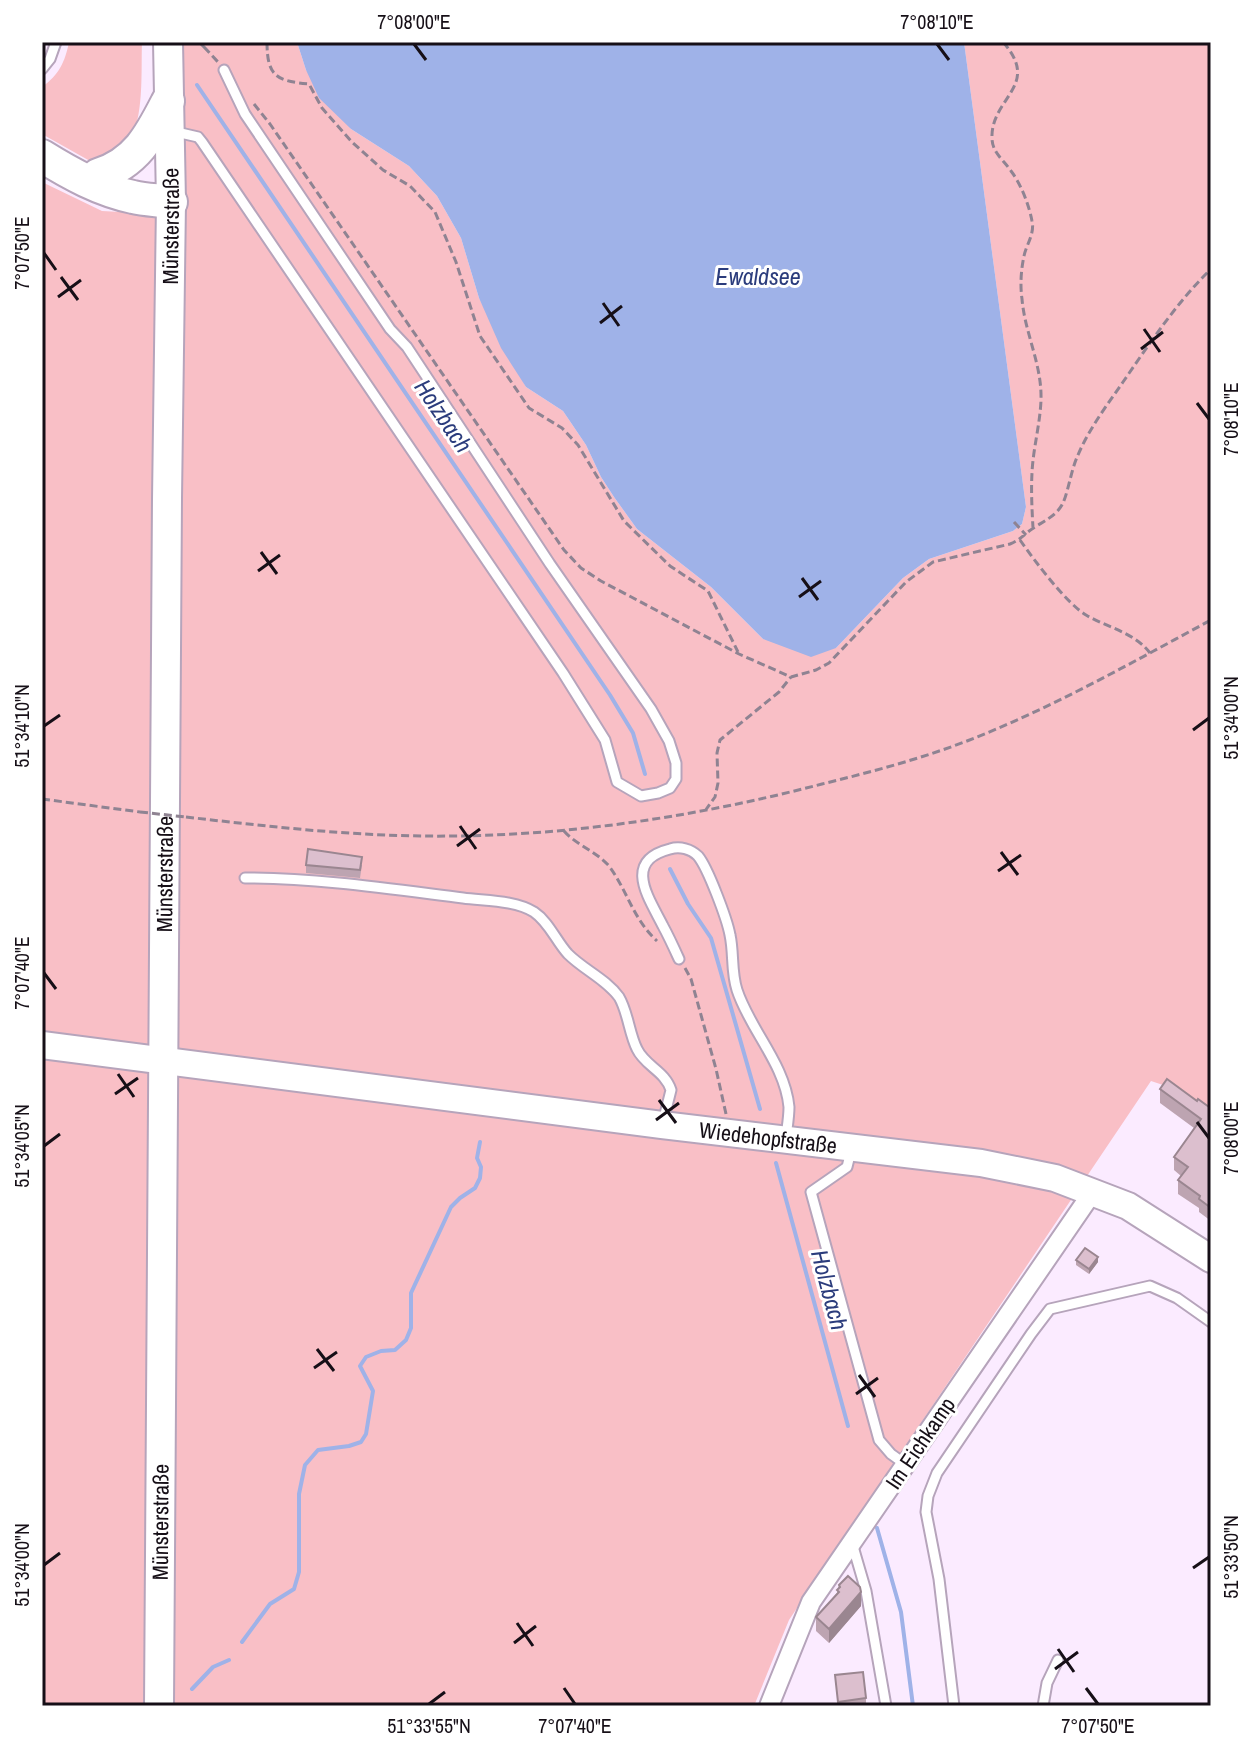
<svg xmlns="http://www.w3.org/2000/svg" width="1253" height="1748" viewBox="0 0 1253 1748" font-family="'Archivo Narrow',sans-serif">
<style>
.green{fill:#f9bfc6}
.water{fill:#9fb2e8}
.lines{fill:none;stroke-linecap:round;stroke-linejoin:round}
.stream{stroke:#9fb2e8;stroke-width:4}
.service-casing{stroke:#b6a4bb;stroke-width:13}
.minor-casing{stroke:#b6a4bb;stroke-width:22}
.secondary-casing{stroke:#b6a4bb;stroke-width:30}
.primary-casing{stroke:#b6a4bb;stroke-width:32}
.motorway-casing{stroke:#b6a4bb;stroke-width:36}
.path{stroke:#8f8392;stroke-width:3;stroke-dasharray:8 4;stroke-linecap:butt}
.service{stroke:#fff;stroke-width:9}
.minor{stroke:#fff;stroke-width:18}
.secondary{stroke:#fff;stroke-width:26}
.primary{stroke:#fff;stroke-width:28}
.motorway{stroke:#fff;stroke-width:32}
.path-bridge{stroke:#8f8392;stroke-width:3;stroke-dasharray:8 4;stroke-linecap:butt}
.wall{fill:#bda4b1}
.shaded-wall{fill:#9a8690}
.building{fill:#dcbfce;stroke:#9a8690;stroke-width:2}
.ticks{fill:none;stroke:#160f17;stroke-width:3}
.labels{text-anchor:middle;stroke-width:6;stroke-linejoin:round;paint-order:stroke}
.street-label{font-size:22px;fill:#160f17;stroke:#fff}
.water-label{font-size:24px;font-style:italic;fill:#2b3c7c;stroke:#fff}
.neatline{fill:none;stroke:#160f17;stroke-width:3}
.ticks-label{font-size:20px;text-anchor:middle;fill:#160f17}
</style>
<rect width="100%" height="100%" fill="#fbebff"/>
<path class="green" d="M69 42H142C141 68 144 112 132 136 125 150 104 156 90 161L42 134V87C59 75 65 62 69 42Z
M184 42H297L306 70 351 129 409 166 437 196 461 238 479 298 526 387 563 411 586 445 601 477 614 497 637 529 711 587 763 639 836 648 903 578 929 559 1013 531 1022 524 1026 507 964 42H1211V1117L1166 1086 1151 1081 859 1515 789 1620 754 1706H42V182L102 211 139 213 183 202Z"/>
<path class="water" d="M297 42H964L1026 507 1022 524 1013 531 929 559 903 578 836 648 811 657 763 639 711 587 637 529 614 497 601 477 586 445 563 411 526 387 501 348 479 298 461 238 437 196 409 166 351 129 319 98 306 70Z"/>
<g class="lines">
<path class="stream" d="M197 85 610 695 633 733 645 774
M670 869 688 904 711 938 760 1109
M776 1163 848 1426
M877 1528 901 1612 913 1706
M242 1642 270 1604 294 1589 299 1572V1494L305 1465 318 1450 349 1446 361 1442 366 1434 373 1391 360 1366 366 1357 381 1351 395 1350 406 1340 411 1328V1293L451 1207 460 1198 475 1188 480 1178 481 1167 477 1158 480 1142
M192 1689 213 1667 229 1660"/>
<defs>
<path id="service" d="M42 69 50 59 56 42
M172 131 198 137 202 142 563 673 605 740 617 782 641 796 658 793 670 788 676 779V763L669 741 651 709 550 564 407 347 390 329 245 114 224 70
M245 878C318 878 391 889 463 898 485 901 515 900 534 912 549 922 556 941 568 954 584 970 606 979 619 997 628 1012 629 1033 637 1049 645 1066 665 1071 671 1090L663 1122
M679 959C674 948 669 937 663 926 649 898 622 861 670 849 680 846 691 849 698 856 708 868 727 919 730 935 734 953 731 972 737 990 750 1030 785 1064 789 1107 789 1117 787 1128 786 1137
M851 1151 847 1167 811 1192 879 1440 891 1454 905 1464
M852 1543 866 1591 886 1706
M954 1706 939 1579 926 1512 928 1496 937 1473 1031 1334 1050 1309 1150 1286 1177 1298 1211 1322
M1043 1706 1047 1683 1058 1660"/>
<path id="minor" d="M769 1706 811 1602 1092 1193"/>
<g id="secondary">
<path id="s1" d="M42 1045 662 1125 981 1163 1055 1178 1128 1206 1211 1259"/>
</g>
<g id="primary">
<path id="s2" d="M159 1706 167 499 171 202 168 42"/>
</g>
<path id="motorway" d="M42 156C71 174 100 190 133 197 145 200 158 200 171 202
M98 175C137 163 151 134 168 101"/>
</defs>
<use href="#service" class="service-casing"/>
<use href="#minor" class="minor-casing"/>
<use href="#secondary" class="secondary-casing"/>
<use href="#primary" class="primary-casing"/>
<use href="#motorway" class="motorway-casing"/>
<path class="path" d="M199 42 204 47 208 42
M267 42C267 77 277 81 309 84L322 108 352 142 383 170 410 186 435 212 456 262 480 336 529 408 562 428 578 445 624 521 670 566 708 591 738 652
M1003 42C1041 85 993 97 992 135 991 152 1002 158 1011 171 1021 184 1029 205 1032 221 1035 234 1026 245 1024 256 1021 270 1020 285 1022 299 1025 334 1042 364 1041 400 1040 425 1033 449 1032 473 1031 491 1032 510 1033 528
M204 47 218 62
M254 104 270 124 564 550 581 568 601 581 739 654 791 677 816 670 829 663 906 582 933 562 1010 544C1022 539 1025 533 1035 527 1046 520 1057 515 1063 503 1069 489 1071 470 1078 455 1089 429 1107 405 1123 382 1150 343 1177 302 1211 269
M1014 522 1026 535
M1020 540C1034 560 1066 603 1086 615 1108 628 1134 632 1150 653
M42 799 140 812
M705 811 715 797 718 783 717 753 720 740 779 692 791 677
M186 817C264 826 342 835 421 836 556 838 692 818 822 784 871 772 920 759 967 741 1052 708 1131 663 1211 620
M564 831C576 845 596 851 609 866 627 890 633 919 657 941
M685 968 691 979 716 1069 726 1114"/>
<use href="#service" class="service"/>
<use href="#minor" class="minor"/>
<use href="#secondary" class="secondary"/>
<use href="#primary" class="primary"/>
<use href="#motorway" class="motorway"/>
<path class="path-bridge" d="M140 812 186 817"/>
</g>
<path class="wall" d="M306 865H362L360 878 306 873Z
M1160 1089 1197 1101 1209 1107 1211 1105V1221L1199 1212V1208L1178 1194V1180L1181 1176 1174 1170V1157L1194 1128 1160 1103Z
M1076 1260 1098 1262 1089 1274 1076 1265Z
M839 1585 861 1606 829 1643 816 1631V1617L837 1593Z
M835 1675 866 1698V1706H838Z"/>
<path class="shaded-wall" d="M1098 1257V1262L1089 1274V1269Z
M861 1592V1606L829 1643V1629Z"/>
<path class="building" d="M308 849 362 857 360 870 306 865Z
M1167 1079 1197 1101 1198 1099 1209 1107 1211 1105V1208L1199 1199 1200 1196 1178 1180 1188 1167 1174 1157 1201 1119 1160 1089Z
M1085 1248 1098 1257 1089 1269 1076 1260Z
M848 1576 860 1587 861 1592 829 1629 816 1617 839 1592 837 1590 840 1587 839 1585Z
M863 1672 866 1698 838 1702 835 1675Z"/>
<path class="ticks" d="M414 44 426 60M937 44 949 60M44 253 56 270M61 277 78 300M58 297 81 280M603 303 619 326M600 323 622 306M1144 329 1160 352M1141 349 1163 332M1197 403 1209 419M261 552 277 574M258 571 280 555M802 578 818 600M799 597 821 581M44 726 60 715M1193 730 1209 718M460 826 476 849M457 846 480 829M1001 852 1018 875M998 871 1021 855M44 973 56 989M118 1074 134 1097M115 1094 138 1078M659 1100 676 1123M656 1120 679 1103M1197 1122 1209 1138M44 1146 60 1134M317 1349 334 1371M314 1368 337 1352M859 1375 875 1397M856 1394 878 1378M44 1565 60 1553M1193 1568 1209 1557M517 1623 533 1646M514 1643 536 1626M1058 1649 1074 1672M1055 1669 1078 1652M564 1688 575 1704M1086 1688 1098 1704M429 1704 445 1692"/>
<g class="labels">
<g class="street-label">
<text dy="8" stroke="none"><textPath href="#s2" startOffset="1480">Münsterstraße</textPath></text>
<text dy="8" stroke="none"><textPath href="#s2" startOffset="832">Münsterstraße</textPath></text>
<text dy="8" stroke="none"><textPath href="#s1" startOffset="732">Wiedehopfstraße</textPath></text>
<text transform="translate(920 1443) rotate(-56)" y="8">Im Eichkamp</text>
<text dy="8" stroke="none"><textPath href="#s2" startOffset="184">Münsterstraße</textPath></text>
</g>
<g class="water-label">
<text x="758" y="285">Ewaldsee</text>
<text transform="translate(443 416) rotate(56)" y="8">Holzbach</text>
<text transform="translate(829 1290) rotate(75)" y="8">Holzbach</text>
</g>
</g>
<rect width="1253" height="1748" fill="none" stroke="#ffffff" stroke-width="88"/>
<rect x="44" y="44" width="1165" height="1660" class="neatline"/>
<g class="ticks-label">
<text x="414" y="29">7°08'00"E</text>
<text x="937" y="29">7°08'10"E</text>
<text transform="translate(22 253) rotate(-90)" y="7">7°07'50"E</text>
<text transform="translate(1231 419) rotate(-90)" y="7">7°08'10"E</text>
<text transform="translate(1231 718) rotate(-90)" y="7">51°34'00"N</text>
<text transform="translate(22 726) rotate(-90)" y="7">51°34'10"N</text>
<text transform="translate(22 973) rotate(-90)" y="7">7°07'40"E</text>
<text transform="translate(1231 1138) rotate(-90)" y="7">7°08'00"E</text>
<text transform="translate(22 1146) rotate(-90)" y="7">51°34'05"N</text>
<text transform="translate(1231 1557) rotate(-90)" y="7">51°33'50"N</text>
<text transform="translate(22 1565) rotate(-90)" y="7">51°34'00"N</text>
<text x="429" y="1733">51°33'55"N</text>
<text x="575" y="1733">7°07'40"E</text>
<text x="1098" y="1733">7°07'50"E</text>
</g>
</svg>
